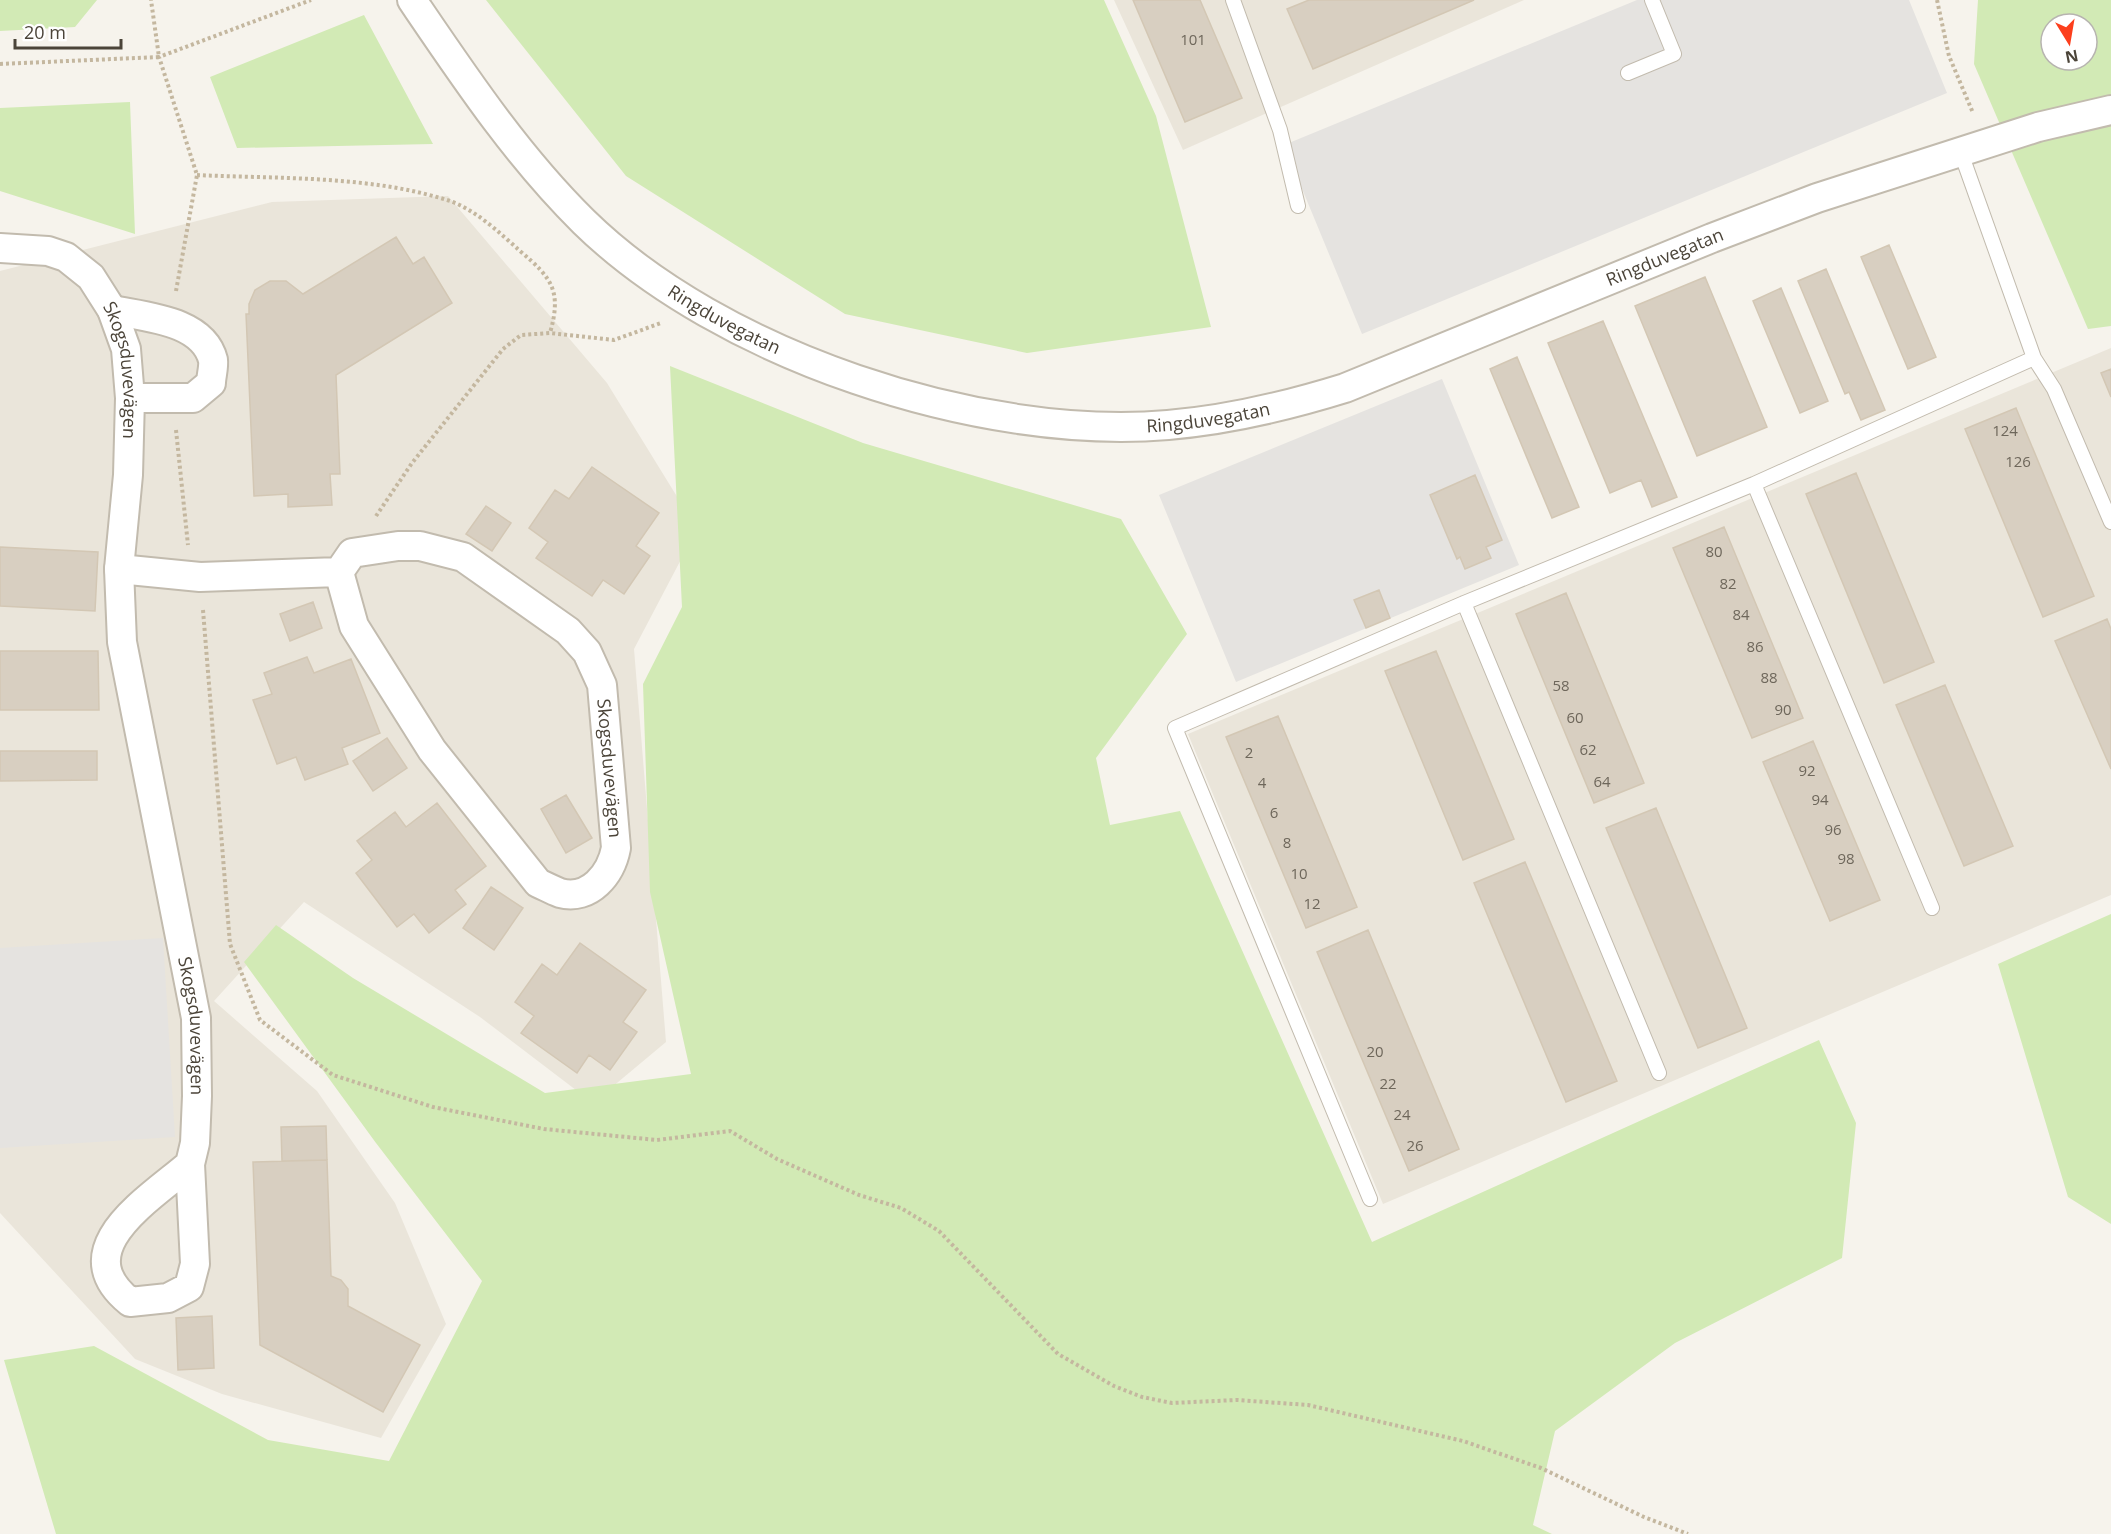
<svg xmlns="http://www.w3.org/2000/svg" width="2111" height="1534" viewBox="0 0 2111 1534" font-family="'Open Sans',sans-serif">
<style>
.residential{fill:#eae5da}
.green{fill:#d2eab5;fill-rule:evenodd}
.parking{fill:#e5e3e0}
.building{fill:#d8cfc1;stroke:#d3c7b4;stroke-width:1.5}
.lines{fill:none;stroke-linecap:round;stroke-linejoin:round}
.service-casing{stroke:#c2bbae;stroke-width:16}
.minor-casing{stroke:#c2bbae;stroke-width:32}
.path{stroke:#c4b79f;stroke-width:4;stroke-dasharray:3 3;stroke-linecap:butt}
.service{stroke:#fff;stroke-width:14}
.minor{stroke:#fff;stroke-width:28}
.labels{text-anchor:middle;stroke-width:5;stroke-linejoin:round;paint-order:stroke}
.number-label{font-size:15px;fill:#6e675b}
.street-label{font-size:18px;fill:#4b4439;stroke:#fff}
</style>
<rect width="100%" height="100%" fill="#f6f3ec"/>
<path class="residential" d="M1114 0H1524L1183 150Z
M448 196 607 383 697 529 634 649 666 1042 593 1103 480 1017 304 902 214 1001 317 1091 395 1203 446 1324 381 1438 222 1394 135 1359 0 1213V271L272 202Z
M2111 348V895L1383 1204 1188 734Z"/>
<path class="green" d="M0 0H97L75 27 0 31Z
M486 0H1104L1156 116 1211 327 1027 353 845 314 626 176Z
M1978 0H2111V326L2088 329 1974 64ZM2051 24H2087V60H2051Z
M364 15 433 144 237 148 210 77Z
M130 102 135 234 0 191V108Z
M670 366 863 443 1121 519 1187 634 1096 758 1110 825 1180 811 1372 1242 1819 1040 1856 1123 1842 1258 1675 1343 1555 1431 1533 1525 1552 1534H56L4 1360 94 1346 268 1440 389 1461 482 1281 376 1143 244 962 276 925 353 978 545 1093 691 1074 650 892 643 684 682 607Z
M2111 914V1224L2068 1197 1998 964Z"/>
<path class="parking" d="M1637 0H1909L1947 93 1362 334 1284 145Z
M1442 379 1519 565 1236 682 1159 495Z
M163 938 175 1137 0 1148V948Z"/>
<path class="building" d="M1133 0H1200L1242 98 1185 122Z
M1309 0H1474L1313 69 1287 9Z
M396 237 413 264 424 257 452 303 336 375 340 474H330L332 505 288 507V494L254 496 246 314H249V304L255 290 270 281H286L303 294Z
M1889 245 1936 357 1908 369 1861 257Z
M1826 269 1885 410 1861 420 1849 392 1845 394 1798 281Z
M1705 277 1767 427 1697 456 1635 306Z
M1781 288 1828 401 1800 413 1753 301Z
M1603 321 1677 497 1652 507 1641 480 1610 493 1548 343Z
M1517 357 1579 507 1552 518 1490 369Z
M2111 369V397L2101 373Z
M2016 408 2094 596 2043 617 1965 429Z
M592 467 659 513 636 546 650 556 624 594 603 580 592 596 536 558 548 542 529 528 555 490 569 499Z
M1856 473 1934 662 1884 683 1806 494Z
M1475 475 1502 540 1486 547 1491 558 1465 569 1460 557 1457 559 1430 495Z
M486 506 511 523 492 551 466 534Z
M1724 527 1803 718 1752 738 1673 548Z
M0 547 98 552 95 611 0 606Z
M1379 590 1390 618 1366 628 1354 600Z
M1566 593 1644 783 1594 803 1516 614Z
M313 602 322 628 290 641 280 614Z
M2107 619 2111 629V769L2055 641Z
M0 651H98L99 710H0Z
M1436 651 1514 839 1463 860 1385 671Z
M307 657 314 673 351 659 380 733 342 748 348 764 305 780 296 757 277 764 253 700 272 694 264 673Z
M1945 685 2013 846 1964 866 1896 705Z
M1278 716 1357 907 1306 928 1226 737Z
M387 738 407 768 373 791 353 761Z
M1813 741 1880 900 1830 921 1763 762Z
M0 751H97V780L0 781Z
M566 795 592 838 566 853 541 809Z
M437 803 486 866 455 890 466 904 429 933 414 914 397 927 356 873 372 860 357 841 395 812 406 827Z
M1656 808 1747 1028 1698 1048 1606 828Z
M1525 862 1617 1081 1566 1102 1474 883Z
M491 887 523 908 494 950 463 928Z
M1368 930 1459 1149 1409 1171 1317 952Z
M580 943 646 990 623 1022 637 1032 610 1070 589 1055 577 1073 521 1033 534 1016 515 1002 542 964 557 975Z
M326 1126 327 1160 282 1161 281 1127Z
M327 1160 331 1276 341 1280 348 1289V1306L420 1345 383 1412 260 1345 253 1162Z
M212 1316 214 1368 178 1370 176 1318Z"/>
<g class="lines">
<defs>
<path id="service" d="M1233 0 1280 130 1298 206
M1628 73 1674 54 1652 0
M2034 358 2054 389 2111 522
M1754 484 1932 908
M1464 603 1659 1073
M1370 1199 1175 728 1464 603 1754 484 2034 358 1961 153"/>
<g id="minor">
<path id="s1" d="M412 0C465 78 517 156 584 222 720 355 979 441 1168 425 1229 420 1287 406 1345 388L1712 238 1817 198 2038 127 2111 110"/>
<path id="s2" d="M0 248 48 251 66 257 91 277 112 310 126 349 130 398 128 475 119 569 122 642 196 1018 197 1096 195 1143 190 1164 195 1264 189 1287 168 1298 130 1302C64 1249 150 1199 190 1164"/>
<path d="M112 310C145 317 203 320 213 360 214 367 211 377 211 383L193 398H130"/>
<path id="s3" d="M119 569 200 577 339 572 352 553 398 546H420L463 557 568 631 587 652 602 685 616 848C611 874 590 901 560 893 552 890 545 886 538 883L432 750 354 626 339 572"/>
</g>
</defs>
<use href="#service" class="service-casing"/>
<use href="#minor" class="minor-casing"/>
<path class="path" d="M1937 0 1949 56 1973 113
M0 64 159 57 151 0
M197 175C280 179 370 175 450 201 476 210 501 234 520 251 552 278 562 291 550 333
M176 291 197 175 159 57 311 0
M176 430 188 545
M376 516 412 463 503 349 521 335 550 333 614 340 661 323
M203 610 230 944 260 1020 333 1075 433 1107 544 1129 657 1140 730 1131 777 1159 859 1195 901 1208 939 1231 1058 1354 1114 1386 1142 1397 1172 1403 1237 1400 1308 1405 1463 1441 1541 1468 1644 1517 1688 1534"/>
<use href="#service" class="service"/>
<use href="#minor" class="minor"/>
</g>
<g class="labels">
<g class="number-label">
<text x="1193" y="45">101</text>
<text x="2005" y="436">124</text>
<text x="2018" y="467">126</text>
<text x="1714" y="557">80</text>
<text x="1728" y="589">82</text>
<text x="1741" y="620">84</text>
<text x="1755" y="652">86</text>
<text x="1769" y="683">88</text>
<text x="1561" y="691">58</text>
<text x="1783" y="715">90</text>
<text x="1575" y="723">60</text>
<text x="1588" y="755">62</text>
<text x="1249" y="758">2</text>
<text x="1807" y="776">92</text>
<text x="1602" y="787">64</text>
<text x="1262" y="788">4</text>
<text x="1820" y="805">94</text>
<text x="1274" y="818">6</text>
<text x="1833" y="835">96</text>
<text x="1287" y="848">8</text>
<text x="1846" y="864">98</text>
<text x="1299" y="879">10</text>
<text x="1312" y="909">12</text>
<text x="1375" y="1057">20</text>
<text x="1388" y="1089">22</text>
<text x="1402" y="1120">24</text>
<text x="1415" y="1151">26</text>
</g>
<g class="street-label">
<text dy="6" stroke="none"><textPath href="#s1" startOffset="1442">Ringduvegatan</textPath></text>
<text dy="6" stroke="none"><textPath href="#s1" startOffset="453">Ringduvegatan</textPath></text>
<text dy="6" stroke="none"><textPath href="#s2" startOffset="200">Skogsduvevägen</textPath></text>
<text dy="6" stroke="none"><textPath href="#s1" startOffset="956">Ringduvegatan</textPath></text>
<text dy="6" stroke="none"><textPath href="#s3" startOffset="633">Skogsduvevägen</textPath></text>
<text dy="6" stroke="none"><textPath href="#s2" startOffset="864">Skogsduvevägen</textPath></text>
</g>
</g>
<g transform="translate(2069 42) rotate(169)"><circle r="28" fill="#ffffff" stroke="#b7b4b0" stroke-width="1.5"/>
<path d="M0-4.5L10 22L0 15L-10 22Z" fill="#fc3f1d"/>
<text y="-9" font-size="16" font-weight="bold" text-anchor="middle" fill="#4b4439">N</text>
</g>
<path d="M15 39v9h106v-9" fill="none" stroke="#4b4439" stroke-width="3"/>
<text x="24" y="39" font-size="18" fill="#4b4439" stroke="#ffffff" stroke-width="4.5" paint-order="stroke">20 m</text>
</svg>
